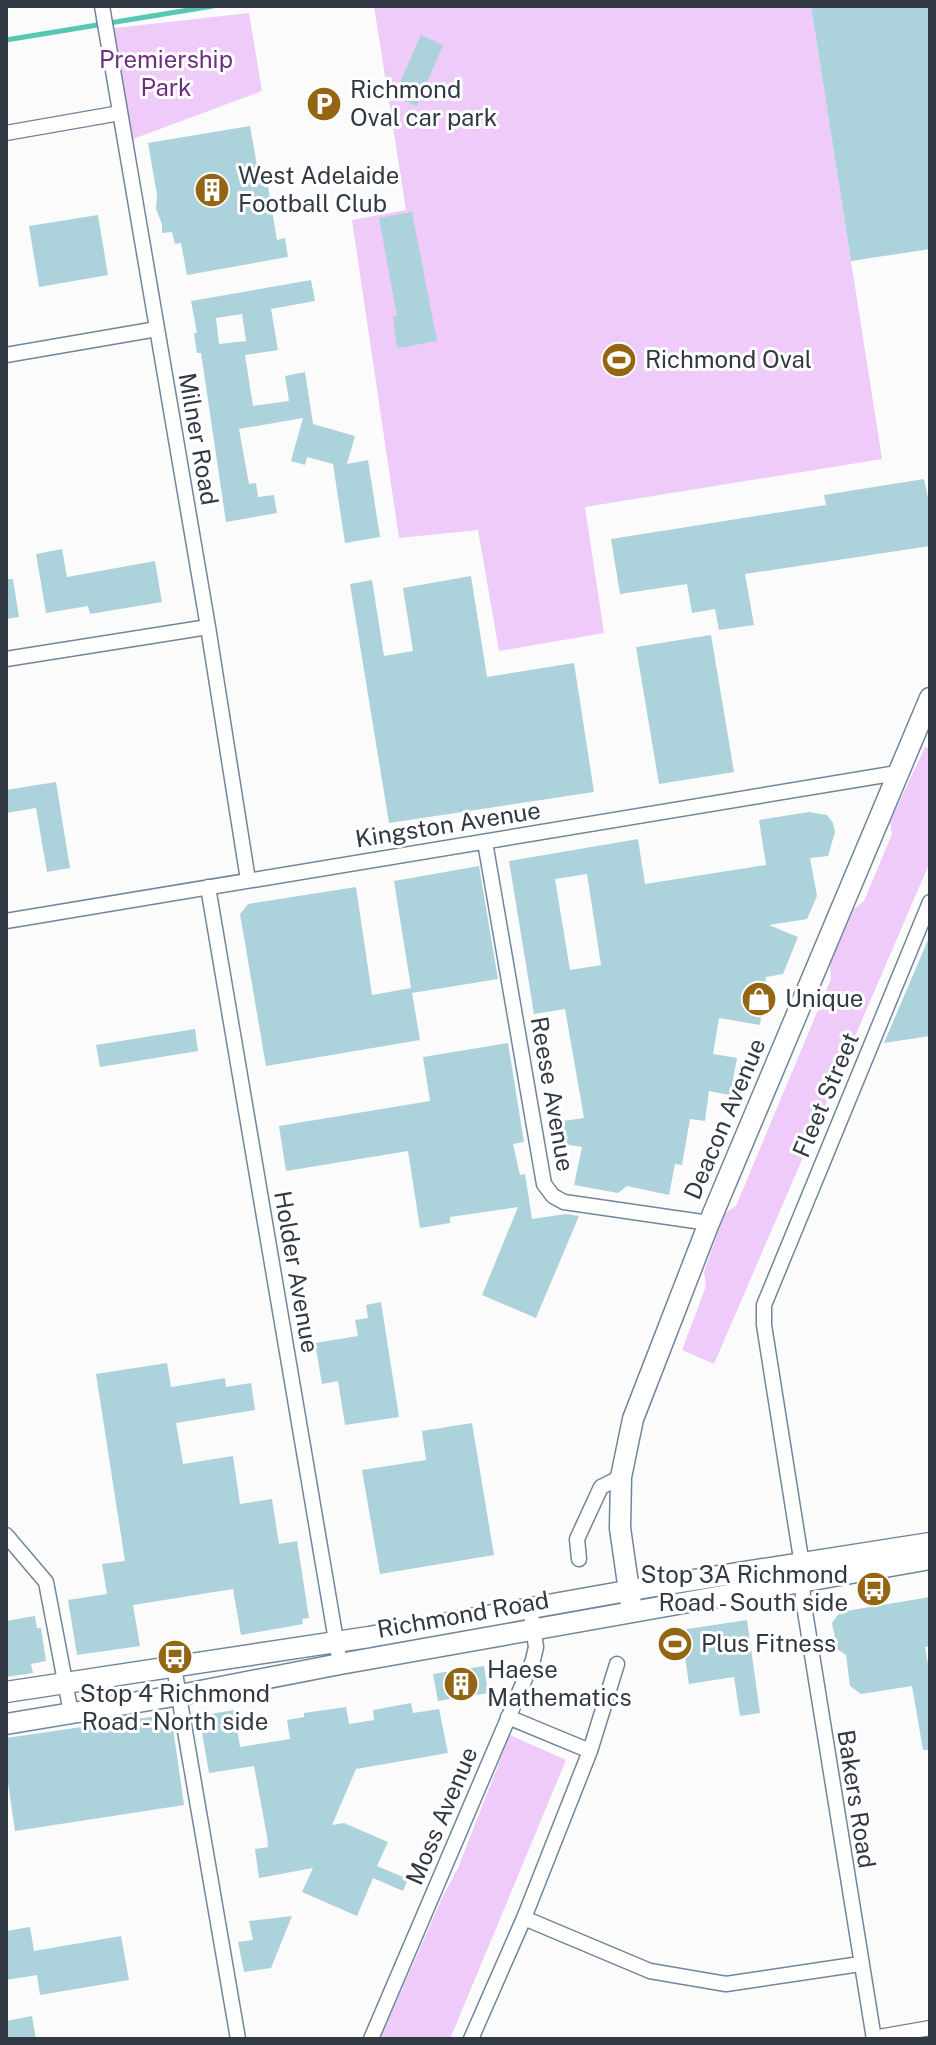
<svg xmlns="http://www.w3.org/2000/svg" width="936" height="2045" viewBox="0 0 936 2045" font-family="'Public Sans',sans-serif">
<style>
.green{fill:#eecbf8}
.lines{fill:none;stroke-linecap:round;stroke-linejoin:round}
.stream{stroke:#55c7b3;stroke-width:5}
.building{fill:#acd2db;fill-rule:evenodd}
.street-casing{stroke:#70869c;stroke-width:17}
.secondary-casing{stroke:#70869c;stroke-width:23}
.street{stroke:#fff;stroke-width:14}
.secondary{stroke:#fff;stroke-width:20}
.labels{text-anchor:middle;stroke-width:6;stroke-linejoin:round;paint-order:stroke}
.park-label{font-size:24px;fill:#6e2f7e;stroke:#fff}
.poi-label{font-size:24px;fill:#313a44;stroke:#fff;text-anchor:start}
.street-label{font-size:24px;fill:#313a44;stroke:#fff}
</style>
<rect width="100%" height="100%" fill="#fbfbfb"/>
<path class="green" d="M374 6H811L882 459 585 507 604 633 499 651 478 530 399 538 352 220 406 210Z
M249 13 262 91 125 142 106 29Z
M925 747 930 749V862L714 1364 682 1350 706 1286 704 1272 725 1213 736 1206 831 979 830 964 854 909 864 901 892 834 890 822Z
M510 1735 566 1760 450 2039H380L443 1896 458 1868Z"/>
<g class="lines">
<path class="stream" d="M6 40 213 6"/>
</g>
<path class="building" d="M811 6H930V249L851 261Z
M421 35 443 45 417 106 394 96Z
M250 126 258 171 265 168 277 240 285 238 288 257 187 275 181 243 175 244 172 232 162 233V224L156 209 157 195 148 143Z
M412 212 437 341 397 348 393 317 397 316 379 218Z
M98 215 108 275 39 287 29 226Z
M311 280 315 301 271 309 278 350 245 355 253 406 289 401 285 376 305 372 313 424 355 436 347 464 368 460 380 537 345 543 333 464 307 457 305 465 291 461 303 418 239 429 249 484 256 483 258 497 274 495 277 513 226 522 201 353H197L194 333H197L191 301ZM242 314 246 341 219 344 216 318Z
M924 479 930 507V546L745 574 754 625 719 630 715 609 692 613 687 584 620 594 611 539 826 505 824 495Z
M62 549 67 577 155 561 162 602 90 614 88 606 46 613 36 554Z
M471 576 487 677 574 663 594 792 389 823 350 584 372 580 384 656 413 651 403 588Z
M6 579H13L19 617 6 619Z
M711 635 734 772 659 784 636 647Z
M56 782 70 868 47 872 36 808 6 813V790Z
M809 812 827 815 833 823 835 832 828 856 810 858 817 896 807 919 769 925 798 937 783 974 766 977 760 1025 719 1018 713 1054 737 1058 730 1095 709 1091 705 1121 690 1119 682 1165 675 1164 669 1195 627 1186 618 1193 574 1185 582 1147 558 1143 555 1122 584 1118 565 1009 534 1014 509 861 638 839 645 884 766 865 759 820ZM587 874 601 965 570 970 555 879Z
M479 866 498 979 412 993 420 1040 266 1066 240 914 248 904 356 887 372 995 411 988 394 881Z
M930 935V1036L884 1043Z
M195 1029 198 1051 100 1067 96 1045Z
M508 1043 524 1142 513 1144 520 1175 525 1174 532 1219 566 1214 579 1216 536 1318 482 1295 518 1207 450 1217V1223L420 1228 408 1151 286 1171 279 1126 430 1101 423 1057Z
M381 1302 399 1417 345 1425 338 1381 322 1384 315 1343 358 1336 355 1320 368 1318 366 1305Z
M167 1363 171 1387 225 1378 226 1387 251 1383 255 1410 176 1423 183 1464 233 1456 240 1504 272 1499 279 1544 297 1541 309 1618 302 1619 303 1624 241 1635 233 1589 133 1605 140 1646 77 1655 68 1600 107 1594 102 1564 125 1561 96 1374Z
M472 1423 494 1555 380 1574 362 1470 426 1460 422 1431Z
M930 1597V1646L925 1647 930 1676V1750H923L912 1686 861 1694 850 1686 846 1655 837 1649 832 1623 840 1612Z
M35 1616 37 1628H41L46 1661 31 1664 33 1673 6 1677V1621Z
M747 1620 760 1713 740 1716 734 1677 689 1684 681 1630Z
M484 1666 488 1693 438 1701 433 1674Z
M411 1703 413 1713 439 1709 448 1753 356 1769 332 1825 344 1823 388 1842 377 1866 408 1879 403 1891 373 1878 357 1916 302 1892 313 1868 259 1878 255 1849 268 1847 267 1836 254 1766 209 1773 199 1716 234 1710 240 1747 290 1739 287 1720 304 1717V1713L346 1707 349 1724 374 1720 373 1710Z
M171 1714 184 1805 15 1831 6 1769V1738Z
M292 1916 271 1968 244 1972 238 1942 253 1940 249 1921Z
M30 1927 34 1951 121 1936 129 1980 40 1995 37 1975 6 1980V1931Z
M32 2016 36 2039H6V2021Z"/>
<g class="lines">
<defs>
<path id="street" d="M102 6 208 627 248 880
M6 133 120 113
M6 355 157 329
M6 659 208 627
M485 842 544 1184 553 1196 564 1202 709 1223
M208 887 340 1664
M6 921 897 773
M6 1535 46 1582 71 1713
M579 1559 577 1539 601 1487 621 1477
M174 1667 238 2039
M590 1751 617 1664
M524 1918 650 1971 726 1984 860 1964
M873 2038 930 2028
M371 2039 533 1660 536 1647 532 1620
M471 2039 524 1918 590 1751 508 1717
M874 2039 803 1599 802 1565 764 1325V1305L930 902"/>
<path id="secondary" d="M632 1612 620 1528 621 1477 633 1419 709 1223 930 698
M6 1692 369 1637 649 1587 930 1543
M6 1724 180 1695 340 1664 930 1559"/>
</defs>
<use href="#street" class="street-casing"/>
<use href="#secondary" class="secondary-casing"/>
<use href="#street" class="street"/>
<use href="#secondary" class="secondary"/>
</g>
<defs>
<symbol id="parking-disc" viewBox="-11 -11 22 22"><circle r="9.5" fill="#946614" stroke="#fff"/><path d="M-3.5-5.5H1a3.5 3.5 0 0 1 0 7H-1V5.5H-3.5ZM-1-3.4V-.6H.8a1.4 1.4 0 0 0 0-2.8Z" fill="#fff"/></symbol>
<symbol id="building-disc" viewBox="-11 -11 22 22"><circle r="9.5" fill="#946614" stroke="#fff"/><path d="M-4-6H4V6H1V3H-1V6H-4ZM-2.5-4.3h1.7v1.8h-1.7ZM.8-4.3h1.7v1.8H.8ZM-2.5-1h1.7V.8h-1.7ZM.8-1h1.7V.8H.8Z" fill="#fff"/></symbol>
<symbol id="stadium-disc" viewBox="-11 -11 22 22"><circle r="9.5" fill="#946614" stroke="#fff"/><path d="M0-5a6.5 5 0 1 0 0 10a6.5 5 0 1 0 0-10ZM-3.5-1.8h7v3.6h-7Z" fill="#fff"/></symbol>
<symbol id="shop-disc" viewBox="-11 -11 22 22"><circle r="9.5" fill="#946614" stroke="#fff"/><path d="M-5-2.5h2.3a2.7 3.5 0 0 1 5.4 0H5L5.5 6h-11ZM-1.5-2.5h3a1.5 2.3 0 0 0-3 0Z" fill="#fff"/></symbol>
<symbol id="bus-disc" viewBox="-11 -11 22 22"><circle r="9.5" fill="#946614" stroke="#fff"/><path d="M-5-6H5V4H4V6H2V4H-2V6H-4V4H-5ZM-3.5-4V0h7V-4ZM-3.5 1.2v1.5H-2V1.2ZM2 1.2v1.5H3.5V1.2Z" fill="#fff"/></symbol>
</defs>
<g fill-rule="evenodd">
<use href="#parking-disc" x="304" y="84" width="40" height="40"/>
<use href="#building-disc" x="192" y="170" width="40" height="40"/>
<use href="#stadium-disc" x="599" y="340" width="40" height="40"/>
<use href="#shop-disc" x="739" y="979" width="40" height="40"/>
<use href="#bus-disc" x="854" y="1569" width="40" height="40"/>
<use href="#stadium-disc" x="655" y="1624" width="40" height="40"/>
<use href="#bus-disc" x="155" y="1637" width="40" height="40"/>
<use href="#building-disc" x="441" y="1664" width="40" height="40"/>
</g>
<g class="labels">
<g class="park-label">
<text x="166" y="68">Premiership<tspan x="166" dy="28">Park</tspan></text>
</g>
<g class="poi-label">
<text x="350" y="98">Richmond<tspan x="350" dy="28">Oval car park</tspan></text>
<text x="238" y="184">West Adelaide<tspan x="238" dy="28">Football Club</tspan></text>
<text x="645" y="368">Richmond Oval</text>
<text x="785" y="1007">Unique</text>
<text x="848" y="1583" text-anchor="end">Stop 3A Richmond<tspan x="848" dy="28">Road - South side</tspan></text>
<text x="701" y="1652">Plus Fitness</text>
<text x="487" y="1678">Haese<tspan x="487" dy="28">Mathematics</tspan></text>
<text x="175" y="1702" text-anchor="middle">Stop 4 Richmond<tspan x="175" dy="28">Road - North side</tspan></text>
</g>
<g class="street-label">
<text transform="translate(198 439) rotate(80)" y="8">Milner Road</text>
<text transform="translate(448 825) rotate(-9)" y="8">Kingston Avenue</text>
<text transform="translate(552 1094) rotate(80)" y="8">Reese Avenue</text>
<text transform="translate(826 1095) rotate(-67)" y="8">Fleet Street</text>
<text transform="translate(725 1119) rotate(-67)" y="8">Deacon Avenue</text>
<text transform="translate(296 1272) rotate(80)" y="8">Holder Avenue</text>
<text transform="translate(463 1615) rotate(-10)" y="8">Richmond Road</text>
<text transform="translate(856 1799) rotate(81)" y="8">Bakers Road</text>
<text transform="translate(442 1816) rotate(-67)" y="8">Moss Avenue</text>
</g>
</g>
<rect width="936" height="2045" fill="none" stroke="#313a44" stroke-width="16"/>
</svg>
